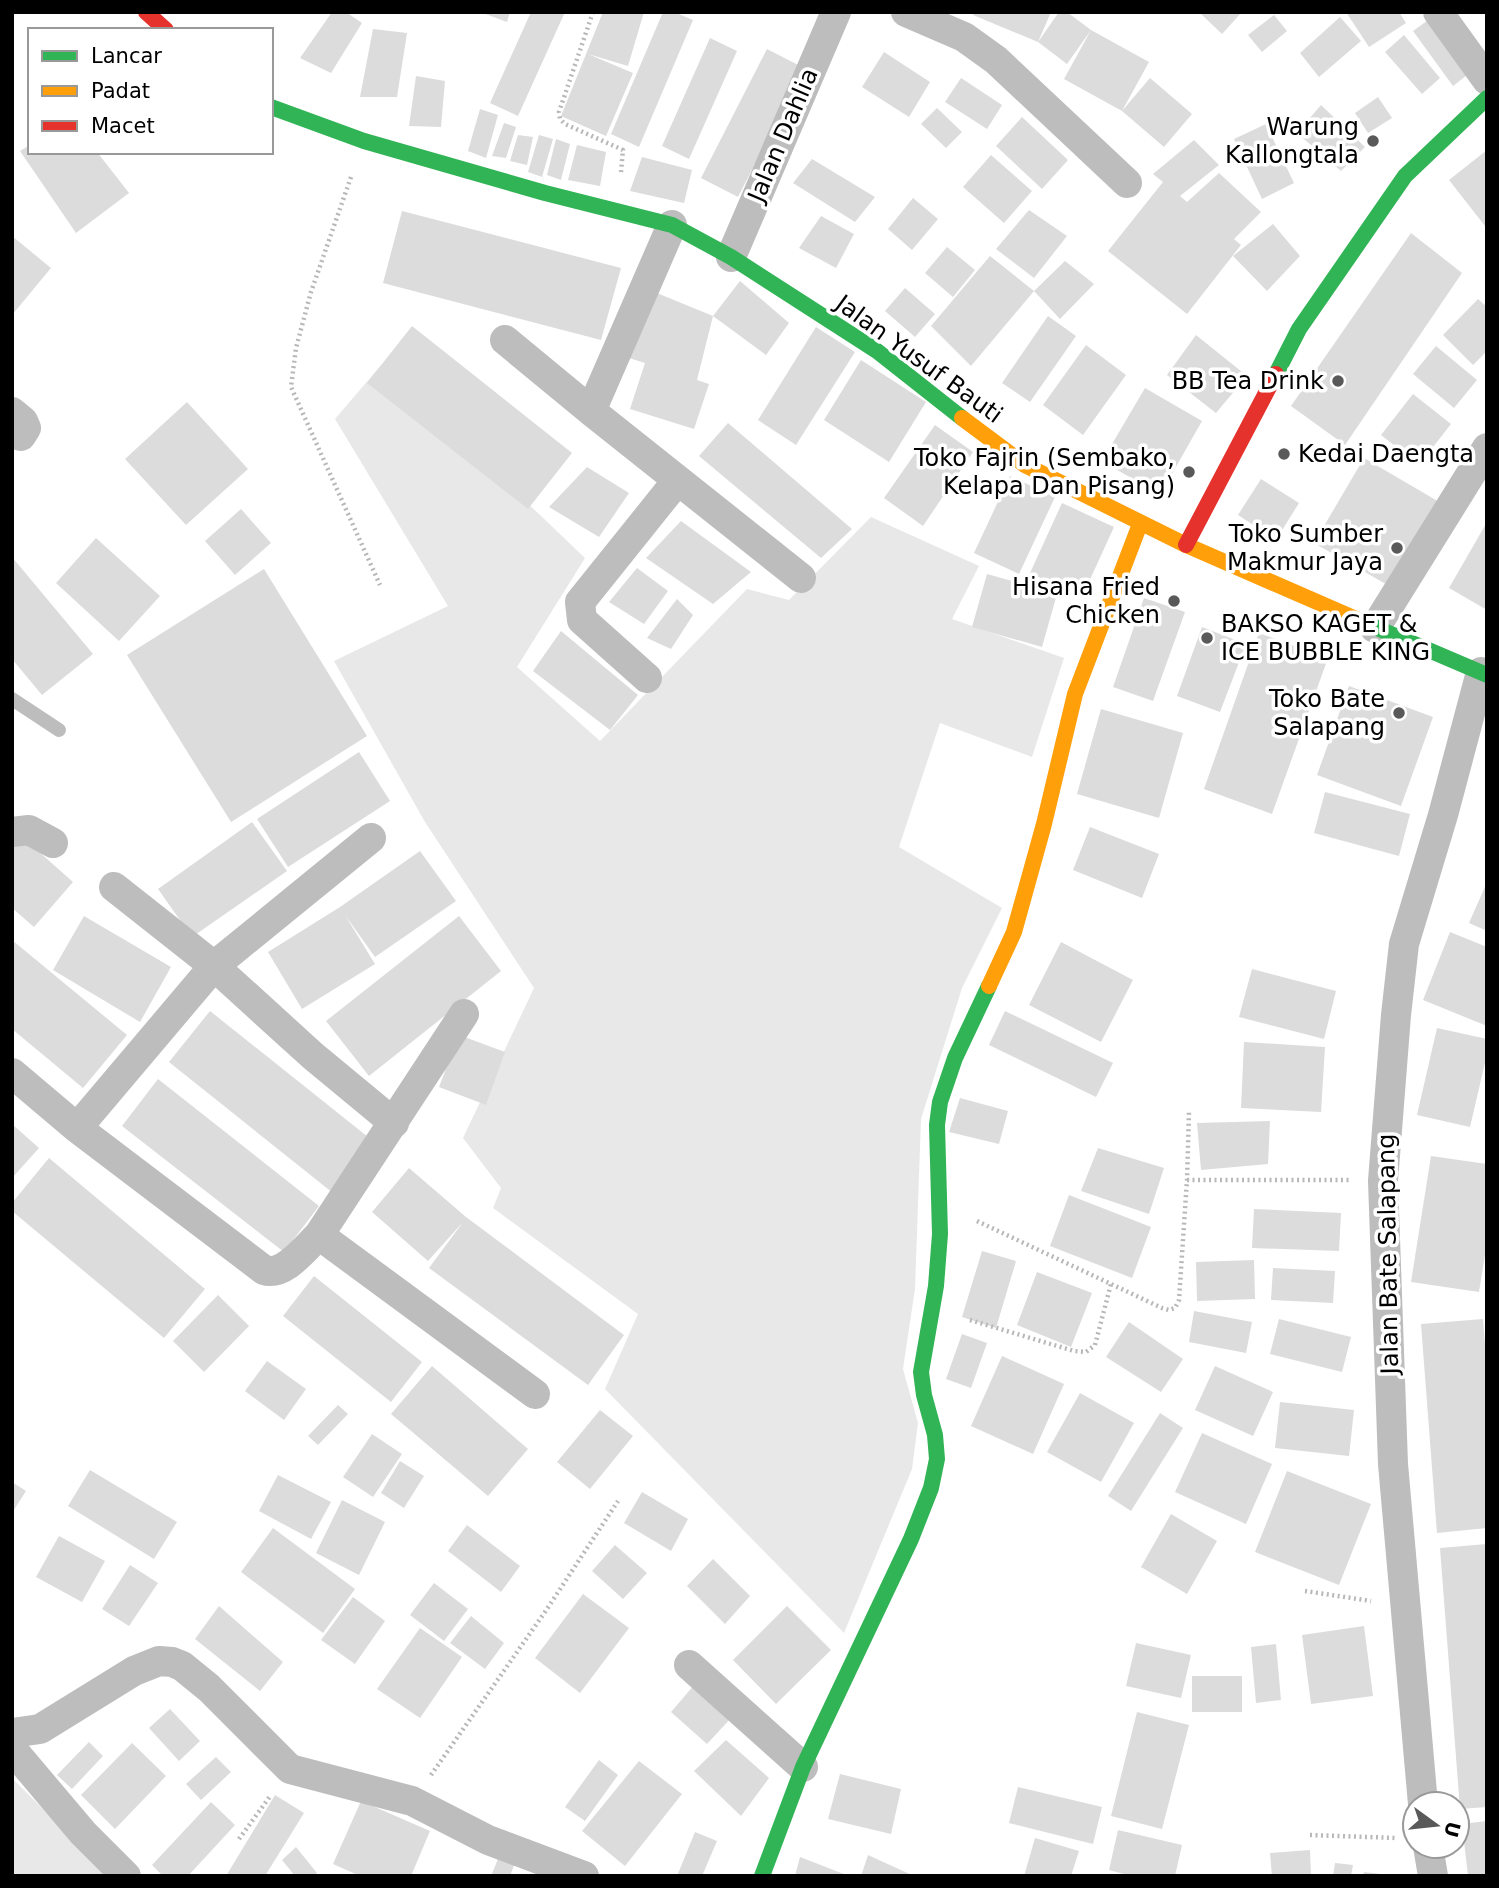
<svg xmlns="http://www.w3.org/2000/svg" width="1499" height="1888" viewBox="0 0 1499 1888" font-family="'DejaVu Sans',sans-serif">
<style>
.green{fill:#e8e8e8}
.building{fill:#dcdcdc}
.lines{fill:none;stroke-linecap:round;stroke-linejoin:round}
.path{stroke:#b8b8b8;stroke-width:4.5;stroke-dasharray:2 3.5;stroke-linecap:butt}
.lane{stroke:#bdbdbd;stroke-width:14}
.street{stroke:#bdbdbd;stroke-width:30}
.fast{stroke:#30b455;stroke-width:16}
.slow{stroke:#ff9f0a;stroke-width:16}
.jam{stroke:#e5322d;stroke-width:16}
.poi-dot{fill:#595959;stroke:#fff;stroke-width:2.5}
.labels{text-anchor:middle;stroke-width:7;stroke-linejoin:round;paint-order:stroke}
.poi-label{font-size:24px;fill:#000;stroke:#fff;text-anchor:end}
.street-label{font-size:24px;fill:#000;stroke:#fff}
</style>
<rect width="100%" height="100%" fill="#fff"/>
<path class="green" d="M382 364 585 558 517 667 600 741 747 589 789 600 871 517 979 566 952 619 1064 658 1032 757 940 723 899 847 1002 908 962 988 921 1119 915 1289 903 1369 918 1423 912 1469 844 1633 605 1389 638 1314 493 1208 501 1188 463 1138 534 988 425 822 334 661 448 606 335 419Z
M12 1778 110 1876H12Z"/>
<path class="building" d="M332 12H346L362 23 331 73 300 58Z
M480 12H510L507 22Z
M531 12H565L518 116 490 103Z
M603 12H644L628 66 588 54 633 73 606 136 561 116Z
M663 12H674L693 20 639 147 611 134Z
M975 12H1051L1038 42 1059 12H1067L1091 30 1149 62 1122 111 1150 78 1192 114 1164 147 1122 111 1064 79 1091 30 1067 64 1038 42 973 15Z
M1199 12H1242L1222 34Z
M1346 12H1399L1406 23 1369 47Z
M1274 15 1287 31 1262 52 1248 35Z
M1340 17 1361 41 1319 77 1300 53Z
M1431 18 1471 72 1453 86 1413 31Z
M373 29 407 33 397 97H360Z
M1404 35 1440 78 1422 94 1385 52Z
M710 38 737 51 689 159 662 146Z
M767 49 804 68 738 197 701 178Z
M884 52 930 82 909 117 862 87Z
M416 76 445 81 441 127 409 126Z
M961 78 1002 105 987 129 945 102Z
M1378 97 1392 118 1368 133 1355 113Z
M1321 105 1365 147 1341 171 1297 133Z
M937 108 962 132 946 148 921 124Z
M480 109 498 115 486 158 468 151Z
M1022 117 1068 160 1042 189 996 146Z
M504 123 516 127 506 158 492 156Z
M1266 124 1294 183 1262 199 1234 139Z
M518 135 533 137 527 165 510 161Z
M539 135 553 139 542 177 528 172Z
M556 139 570 144 561 180 547 175Z
M1194 140 1219 165 1180 196 1187 202 1219 173 1261 212 1234 239 1241 245 1187 314 1108 251 1163 182 1153 174Z
M30 145V152H97L129 193 76 233 20 151Z
M577 145 606 152 600 186 568 180Z
M1487 150V225L1485 226 1449 180Z
M991 155 1032 191 1004 223 963 187Z
M642 157 692 170 684 203 630 191Z
M812 159 875 197 855 222 793 183Z
M913 198 938 219 912 250 888 229Z
M1029 210 1067 236 1034 278 996 249Z
M402 211 621 268 601 340 383 283Z
M821 216 854 234 836 268 799 248Z
M1273 224 1300 256 1267 291 1233 256Z
M1411 233 1462 273 1345 445 1291 406Z
M12 236 51 268 12 315Z
M947 247 975 270 953 297 925 273Z
M990 256 1034 291 971 366 931 326Z
M1065 261 1094 284 1060 319 1034 291Z
M740 281 789 323 766 355 713 316Z
M905 288 935 314 915 337 885 311Z
M652 291 713 316 697 380 709 384 694 429 630 409 645 363 629 358Z
M1478 299 1487 307V351L1473 365 1443 335Z
M1048 316 1076 336 1030 402 1002 383Z
M412 326 572 453 528 509 367 383Z
M816 327 855 352 796 445 758 420Z
M1196 335 1247 376 1216 413 1167 375Z
M1086 345 1126 375 1083 435 1043 405Z
M1436 346 1477 380 1454 408 1413 374Z
M861 360 926 402 889 462 824 420Z
M1145 388 1202 421 1160 495 1102 461Z
M1413 394 1451 424 1419 465 1381 435Z
M187 402 248 469 186 525 125 459Z
M728 423 852 529 821 558 699 456Z
M935 425 973 452 923 526 884 498Z
M1364 458 1441 503 1391 587 1314 543Z
M587 467 629 493 599 537 549 507Z
M1010 476 1055 497 1019 574 974 553Z
M1261 479 1299 503 1276 540 1238 515Z
M1062 503 1114 527 1082 597 1030 573Z
M241 509 271 543 235 575 205 541Z
M681 521 751 572 713 604 646 558Z
M1487 522V610L1449 588Z
M96 538 160 596 119 641 56 583Z
M12 557 93 654 42 695 12 659Z
M637 568 668 591 644 624 609 602Z
M264 569 367 736 231 822 127 655Z
M987 574 1057 594 1042 647 972 627Z
M1144 598 1185 612 1153 701 1113 687Z
M677 599 693 615 671 649 647 638Z
M1202 627 1246 644 1220 712 1177 696Z
M561 631 638 695 610 730 533 671Z
M1259 633 1328 658 1272 814 1204 789Z
M1349 686 1433 717 1401 806 1317 775Z
M1101 709 1183 733 1159 818 1077 794Z
M359 752 390 801 288 867 257 819Z
M1325 792 1410 814 1399 856 1314 833Z
M252 822 287 871 192 937 158 889Z
M1090 827 1159 854 1142 898 1073 870Z
M20 835 73 882 34 927 12 908V844Z
M420 851 456 901 375 957 345 915 375 964 302 1009 268 952 340 907Z
M1487 882V931L1469 923Z
M84 916 171 967 140 1022 53 970Z
M459 916 501 971 369 1076 326 1021Z
M1450 932 1487 947V1026L1423 1000Z
M12 940 127 1035 83 1088 12 1029Z
M1061 942 1133 980 1101 1042 1029 1005Z
M1252 969 1336 991 1324 1039 1239 1017Z
M210 1011 373 1141 333 1193 169 1062Z
M1005 1011 1113 1063 1096 1097 989 1045Z
M1437 1028 1487 1039V1054L1470 1127 1417 1115Z
M459 1035 505 1052 486 1105 439 1087Z
M1244 1042 1325 1047 1321 1112 1241 1108Z
M158 1079 319 1206 284 1252 122 1126Z
M960 1098 1008 1111 999 1144 949 1132Z
M1270 1121 1268 1164 1201 1170 1197 1123Z
M12 1124 39 1148 12 1178Z
M1098 1148 1164 1168 1149 1214 1081 1191Z
M1431 1156 1487 1164V1243L1479 1292 1411 1282Z
M49 1158 205 1289 164 1338 12 1211V1203Z
M409 1168 466 1217 624 1335 588 1385 429 1268 463 1222 428 1261 372 1212Z
M1069 1195 1151 1227 1132 1278 1050 1246Z
M1254 1209 1341 1213 1339 1251 1252 1248Z
M982 1251 1016 1261 996 1328 962 1317Z
M1254 1260 1255 1299 1197 1301 1196 1262Z
M1273 1268 1335 1271 1333 1303 1271 1300Z
M1037 1272 1092 1293 1071 1347 1017 1325Z
M314 1276 422 1362 391 1402 283 1316Z
M218 1295 249 1326 204 1372 173 1341Z
M1194 1311 1252 1322 1246 1353 1189 1342Z
M1279 1319 1351 1337 1342 1372 1270 1354Z
M1483 1319 1487 1370V1528L1437 1533 1421 1324Z
M1129 1322 1183 1359 1161 1392 1106 1357Z
M962 1334 987 1343 971 1388 946 1379Z
M1002 1356 1064 1384 1033 1454 971 1426Z
M267 1361 306 1389 284 1420 245 1391Z
M432 1366 528 1449 488 1496 391 1414Z
M1215 1366 1273 1392 1253 1436 1195 1410Z
M1080 1393 1134 1423 1101 1482 1047 1452Z
M1280 1402 1354 1410 1349 1456 1275 1448Z
M338 1405 348 1414 318 1445 308 1436Z
M600 1410 633 1436 590 1489 557 1462Z
M1160 1413 1183 1428 1131 1511 1108 1496Z
M1202 1433 1272 1464 1246 1524 1175 1492Z
M372 1434 402 1454 373 1497 343 1477Z
M400 1461 424 1476 404 1508 381 1493Z
M90 1470 177 1522 154 1559 68 1506Z
M1287 1471 1371 1504 1339 1585 1255 1552Z
M278 1475 331 1502 311 1539 259 1511Z
M12 1482 26 1491 12 1513Z
M642 1492 688 1519 671 1551 624 1523Z
M342 1500 385 1522 359 1575 316 1553Z
M1171 1514 1217 1541 1187 1594 1141 1567Z
M467 1525 520 1566 501 1592 448 1551Z
M273 1528 355 1589 323 1633 241 1572Z
M59 1536 105 1561 82 1602 36 1577Z
M1487 1544V1807L1460 1809 1440 1548Z
M615 1545 647 1573 623 1599 592 1571Z
M713 1559 750 1596 725 1624 687 1586Z
M130 1565 158 1583 129 1626 102 1609Z
M434 1583 468 1609 444 1641 410 1615Z
M583 1594 629 1628 580 1693 535 1658Z
M353 1597 385 1621 355 1664 321 1640Z
M219 1606 283 1662 260 1691 195 1639Z
M787 1606 831 1650 776 1704 733 1660Z
M471 1616 504 1643 485 1669 450 1643Z
M1364 1626 1373 1696 1311 1704 1302 1635Z
M420 1628 462 1657 420 1718 377 1689Z
M1136 1643 1191 1655 1181 1698 1126 1686Z
M1276 1644 1281 1700 1256 1703 1251 1647Z
M1192 1676H1242V1712H1192Z
M695 1684 732 1717 707 1744 671 1712Z
M170 1709 200 1741 179 1761 149 1728Z
M1137 1712 1189 1725 1162 1829 1111 1816Z
M726 1740 769 1778 741 1816 694 1771Z
M89 1742 103 1756 72 1789 57 1775Z
M132 1743 166 1776 115 1829 81 1795Z
M216 1757 231 1772 201 1800 186 1784Z
M599 1760 618 1775 585 1821 565 1807Z
M639 1761 682 1794 625 1866 582 1831Z
M840 1774 901 1789 891 1834 828 1819Z
M1018 1787 1102 1807 1093 1844 1009 1823Z
M275 1795 304 1813 265 1876H226Z
M361 1801 430 1831 411 1876H360L333 1864Z
M211 1802 235 1825 188 1876H163L152 1865Z
M1487 1821V1876H1468L1462 1824Z
M1118 1830 1182 1845 1175 1876H1131L1109 1870Z
M695 1832 717 1841 702 1876H677Z
M1035 1838 1079 1851 1071 1876H1024Z
M296 1847 317 1873 314 1876H295L282 1860Z
M1310 1850 1311 1876H1272L1270 1853Z
M500 1854 516 1860 510 1876H491Z
M868 1855 914 1876H861Z
M800 1857 849 1876H795Z
M1335 1863 1353 1865 1351 1876H1333Z
M1364 1872 1381 1874 1380 1876H1363Z"/>
<g class="lines">
<path class="path" d="M593 12 559 112 560 119 565 124 623 150 621 172
M351 177 311 292 296 348 291 387 380 585
M1187 1180H1351
M977 1221 1162 1308 1169 1310 1175 1308 1179 1300 1187 1180 1189 1112
M970 1320 1074 1351 1086 1352 1095 1345 1111 1284
M1305 1591 1371 1601
M431 1775 545 1612 618 1501
M1310 1835 1397 1838
M239 1839 271 1795"/>
<path class="lane" d="M12 699 59 730"/>
<path class="street" d="M906 12 964 37 996 60 1127 183
M1438 12 1487 80
M731 257 836 12
M505 340 591 411 672 225
M591 411 801 578
M12 412 23 421 26 428 21 436 12 433
M1375 628 1487 448
M647 678 582 620 580 602 677 481
M12 832 29 830 53 843
M114 887 214 966 313 1056 394 1123
M12 1073 77 1128 264 1270C284 1277 306 1247 319 1235L535 1394
M77 1128 214 966 371 838
M319 1235 464 1014
M689 1665 803 1767
M12 1733 40 1729 134 1671 159 1661 172 1662 182 1666 209 1688 290 1769 412 1801 488 1840 584 1876
M12 1749 83 1833 126 1876
M1423 1804 1393 1464 1383 1181 1396 1015 1404 944 1443 815 1481 672
M1428 1846 1433 1876"/>
<path class="fast" d="M271 107 364 141 545 193 672 225 731 257 877 351 962 418
M1276 374 1299 329 1405 176 1487 98
M1363 622 1487 675
M762 1876 803 1767 911 1539 931 1488 937 1459 935 1435 924 1395 921 1372 936 1286 940 1234 937 1125 940 1102 955 1058 989 986"/>
<path class="slow" d="M962 418 1025 465 1186 545 1363 622
M989 986 1014 932 1044 824 1075 694 1140 524"/>
<path class="jam" d="M146 12 166 30
M1186 545 1276 374"/>
</g>
<g class="poi-dot">
<circle cx="1373" cy="141" r="7"/>
<circle cx="1338" cy="381" r="7"/>
<circle cx="1284" cy="454" r="7"/>
<circle cx="1189" cy="472" r="7"/>
<circle cx="1397" cy="548" r="7"/>
<circle cx="1174" cy="601" r="7"/>
<circle cx="1207" cy="638" r="7"/>
<circle cx="1399" cy="713" r="7"/>
</g>
<g class="labels">
<g class="poi-label">
<text x="1359" y="135">Warung<tspan x="1359" dy="28">Kallongtala</tspan></text>
<text x="1324" y="389">BB Tea Drink</text>
<text x="1298" y="462" text-anchor="start">Kedai Daengta</text>
<text x="1175" y="466">Toko Fajrin (Sembako,<tspan x="1175" dy="28">Kelapa Dan Pisang)</tspan></text>
<text x="1383" y="542">Toko Sumber<tspan x="1383" dy="28">Makmur Jaya</tspan></text>
<text x="1160" y="595">Hisana Fried<tspan x="1160" dy="28">Chicken</tspan></text>
<text x="1221" y="632" text-anchor="start">BAKSO KAGET &amp;<tspan x="1221" dy="28">ICE BUBBLE KING</tspan></text>
<text x="1385" y="707">Toko Bate<tspan x="1385" dy="28">Salapang</tspan></text>
</g>
<g class="street-label">
<text transform="translate(783 135) rotate(-67)" y="8">Jalan Dahlia</text>
<text transform="translate(919 359) rotate(36)" y="8">Jalan Yusuf Bauti</text>
<text transform="translate(1388 1254) rotate(-91)" y="8">Jalan Bate Salapang</text>
</g>
</g>
<rect width="1499" height="1888" fill="none" stroke="#000000" stroke-width="28"/>
<rect x="28" y="28" width="245" height="126" fill="#ffffff" stroke="#999999" stroke-width="2"/>
<rect x="42" y="51" width="35" height="10" fill="#30b455" stroke="#999999" stroke-width="2"/>
<text x="91" y="63" font-size="21" fill="#000000">Lancar</text>
<rect x="42" y="86" width="35" height="10" fill="#ff9f0a" stroke="#999999" stroke-width="2"/>
<text x="91" y="98" font-size="21" fill="#000000">Padat</text>
<rect x="42" y="121" width="35" height="10" fill="#e5322d" stroke="#999999" stroke-width="2"/>
<text x="91" y="133" font-size="21" fill="#000000">Macet</text>
<g transform="translate(1436 1825) rotate(105)"><circle r="33" fill="#ffffff" stroke="#999999" stroke-width="2"/>
<path d="M0-5L12 26L0 18L-12 26Z" fill="#595959"/>
<text y="-10" font-size="19" font-weight="bold" text-anchor="middle" fill="#000000">U</text>
</g>
</svg>
